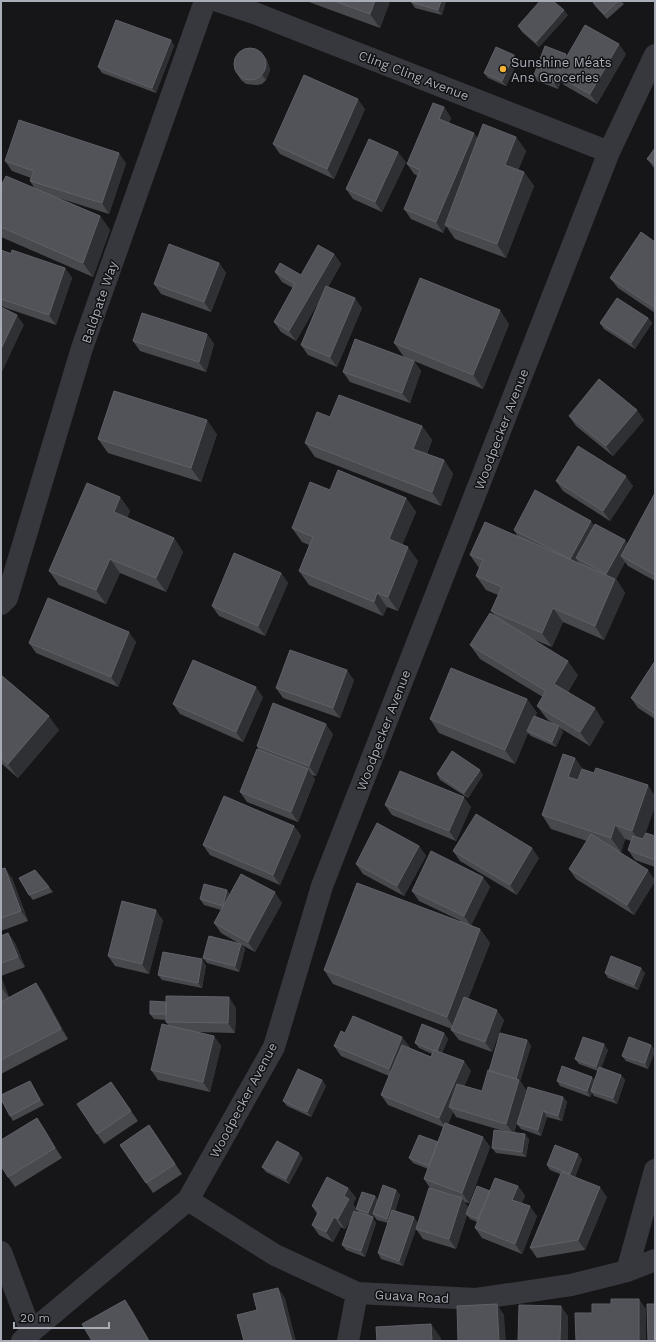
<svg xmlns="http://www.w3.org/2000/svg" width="656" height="1342" viewBox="0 0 656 1342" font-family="'Work Sans',sans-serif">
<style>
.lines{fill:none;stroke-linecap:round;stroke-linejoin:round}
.minor{stroke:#37383d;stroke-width:22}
.wall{fill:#47494d}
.shaded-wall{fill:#2f3033}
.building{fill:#525359;stroke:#5f6168}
.poi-dot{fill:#f2b134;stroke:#111113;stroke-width:1.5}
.labels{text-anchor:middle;stroke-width:3;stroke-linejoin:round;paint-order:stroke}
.poi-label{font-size:13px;fill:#a8adb8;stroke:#111113;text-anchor:start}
.street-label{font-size:13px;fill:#a8adb8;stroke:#111113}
</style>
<rect width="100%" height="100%" fill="#161618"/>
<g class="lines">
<path class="minor" d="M218 1 257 14 609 152
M1 604 7 598 82 348 205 1
M188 1200 275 1255 357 1293 476 1299 571 1285 627 1271 655 1260
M1 1252 31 1332
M627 1271 655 1170
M22 1341 31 1332 188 1200 274 1047 322 886 609 152 655 55
M348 1341 357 1293"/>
</g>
<path class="wall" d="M306 1H390L380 28Z
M411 1H446L442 15 415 8 411 2Z
M592 1H621L624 4 607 19 595 6Z
M568 15 539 47 522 32 518 26Z
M171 40 174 46 156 93 102 73 98 67Z
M566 54 567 56 626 54 597 104 564 85 561 81 558 89 537 81 534 75Z
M263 55 267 60 270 70 266 80 262 84 257 85 246 84 241 80 238 75Z
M514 55 518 61 506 86 488 78 484 73Z
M444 107 451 118 449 123 478 138 516 137 526 151 518 170 524 172 534 186 506 258 455 239 446 226 443 233 411 219 404 209 418 176 414 174 407 164Z
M365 109 334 179 280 154 273 144Z
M655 148V169L647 159Z
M5 161 126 163 109 214 52 196 100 216 110 230 93 277 1 237V186L35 189 30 181 31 178 12 171Z
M406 162 382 212 353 199 346 189Z
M655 242V313L618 288 610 278Z
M1 250 65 268 72 278 56 325 3 307 1 304Z
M334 254 341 264 328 287 362 308 337 367 308 355 301 345 319 301 296 341 281 332 274 322 293 288 282 282 275 272 301 275Z
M219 263 226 273 211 312 161 294 154 284Z
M648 318 652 323 635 349 604 329 600 323Z
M509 324 483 389 404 357 394 343Z
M207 334 214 344 206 372 140 351 133 341Z
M414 361 421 371 410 403 350 382 343 372Z
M569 416 644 420 613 456 576 426Z
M330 417 422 426 432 440 427 454 444 460 453 474 441 506 315 457 305 443Z
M217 434 201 482 108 453 98 439Z
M556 481 633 486 610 521 563 491Z
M330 490 406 498 416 512 402 545 418 561 398 611 387 607 383 616 309 585 299 571 309 545 302 542 292 528Z
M655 493V581L628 566 625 562 616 579 625 593 604 640 563 622 552 647 530 638 578 675 568 692 604 722 590 746 560 728 563 732 556 747 531 736 528 733 515 764 439 733 430 719 527 699 537 713 535 716 555 725 547 719 537 706 543 697 480 659 470 645 495 616 491 611 498 595 486 590 476 576 479 568 470 555 518 537 514 530 594 525 628 544Z
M120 497 130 511 127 518 174 538 183 552 166 592 120 573 106 604 59 585 49 571Z
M281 573 288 583 265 636 219 616 212 606Z
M136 642 118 687 36 653 29 643Z
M655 661V719L638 708 631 698Z
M1 675 59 730 18 778 1 763Z
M354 680 340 718 283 698 276 688Z
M263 697 243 742 180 714 173 704Z
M333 734 316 776 312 775 315 779 298 822 247 802 240 792 259 750 257 746Z
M575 758 582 769 655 796V806L645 834 655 836V867L635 860 628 850 631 841 625 839 621 852 617 851 655 880V881L634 915 576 879 569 869 587 841 551 829 542 815Z
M437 774 483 775 468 798 440 780Z
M385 805 471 807 456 841 392 815Z
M294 826 301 836 280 885 210 855 203 845Z
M419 846 426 856 404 896 363 874 356 864Z
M453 851 539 858 517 895 460 861Z
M1 869 12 878 28 921 1 931Z
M483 877 490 887 471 925 480 929 490 943 468 999 504 1020 492 1052 459 1040 451 1030 452 1029 333 984 324 970 461 921 419 901 412 891Z
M49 887 53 892 33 900 29 895Z
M227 890 230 895 282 903 255 952 242 945 245 949 239 972 207 963 203 958 240 944 221 933 214 923 221 910 204 905 200 899Z
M163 920 149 974 115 966 108 956Z
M8 933 15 943 25 967 1 976V936Z
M206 965 202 988 162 980 158 975Z
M605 973H645L638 990 608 978Z
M1 977 9 997 36 983 43 993 68 1039 1 1074Z
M236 1008 235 1033 197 1032 214 1036 221 1046 210 1092 158 1080 151 1070 169 1026 166 1022V1020L154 1019 150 1014Z
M345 1033 410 1047 409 1048 431 1057 432 1054 419 1048 415 1043 444 1033 448 1039 442 1053 464 1061 471 1071 464 1086 482 1091 489 1071 527 1040 531 1046 520 1081 526 1090 514 1133 529 1139 526 1157 496 1153 492 1148 507 1132 456 1117 453 1112 448 1124 483 1137 490 1147 469 1203 464 1202 468 1208 490 1191 518 1186 525 1196 522 1203 537 1216 522 1254 482 1238 475 1228 477 1222 470 1219 467 1215 456 1249 423 1239 416 1229 430 1188 424 1179 428 1169 413 1163 409 1158 438 1142 443 1127 388 1105 381 1095 389 1076 341 1056 334 1046Z
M651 1045 655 1051 648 1069 626 1061 622 1056Z
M608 1050 601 1068 621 1075 625 1080 617 1104 594 1096 592 1093 590 1097 560 1086 557 1081 594 1080 598 1071 579 1064 575 1059Z
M322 1080 326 1086 311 1117 287 1106 283 1101Z
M30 1081 33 1086 44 1105 13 1121 10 1116Z
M111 1082 138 1121 104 1144 97 1134Z
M563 1097 567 1102 562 1121 547 1117 541 1136 521 1129 517 1124Z
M37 1118 44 1128 62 1158 15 1187 8 1177Z
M149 1125 182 1174 153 1193 120 1145Z
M303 1158 289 1184 266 1172 262 1167Z
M582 1159 575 1177 607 1197 585 1250 537 1258 530 1248 560 1174 550 1170 547 1165Z
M348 1188 356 1198 353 1204 356 1209 355 1211 359 1213 356 1209 375 1196 378 1201 396 1190 400 1195 395 1211 418 1223 403 1266 381 1259 378 1253 388 1223 377 1220 373 1215V1218L376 1223 365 1257 346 1250 342 1245 352 1217 345 1229 341 1227 333 1242 319 1235 312 1225 317 1214 312 1206Z"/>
<path class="shaded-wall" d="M375 1H390L380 28 370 14Z
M441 1H446L442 15 438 10Z
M564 10 568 15 539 47 536 42Z
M171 40 174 46 156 93 152 88Z
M619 44 626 54 597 104 590 94Z
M566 54 570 59 557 76Z
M263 55 267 60 270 70 266 80 262 75Z
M514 55 518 61 506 86 502 81Z
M557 76 561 81 558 89 554 83Z
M358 99 365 109 334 179 327 169Z
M444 107 451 118 446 129 439 119Z
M474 133 481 143 443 233 436 222Z
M516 137 526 151 515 179 505 165Z
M398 152 406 162 382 212 375 202Z
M119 153 126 163 109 214 102 203Z
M524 172 534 186 506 258 497 244Z
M100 216 110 230 93 277 83 263Z
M334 254 341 264 296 341 289 331Z
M219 263 226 273 211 312 204 302Z
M65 268 72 278 56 325 49 315Z
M355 298 362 308 337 367 330 357Z
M500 310 509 324 483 389 473 375Z
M17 315 24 325 1 374V349Z
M648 318 652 323 635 349 631 343Z
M207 334 214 344 206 372 199 362Z
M414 361 421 371 410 403 402 393Z
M637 410 644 420 613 456 606 446Z
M207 420 217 434 201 482 191 468Z
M422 426 432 440 423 463 413 449Z
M444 460 453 474 441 506 432 492Z
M626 476 633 486 610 521 603 511Z
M120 497 130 511 123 526 114 512Z
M406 498 416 512 399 553 389 539Z
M591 521 598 531 576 558 580 564 570 559Z
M174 538 183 552 166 592 156 578Z
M625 540 632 550 621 556 625 562 616 579 625 593 604 640 595 626 613 584 606 574Z
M408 547 418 561 398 611 388 597Z
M110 559 120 573 106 604 96 590Z
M281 573 288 583 265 636 258 626Z
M377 593 387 607 383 616 374 602Z
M553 608 563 622 552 647 542 633Z
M129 632 136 642 118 687 111 677Z
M568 661 578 675 564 698 554 684Z
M347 670 354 680 340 718 333 708Z
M256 687 263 697 243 742 236 732Z
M527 699 537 713 529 732 527 731 528 733 515 764 505 750Z
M595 708 604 722 590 746 580 732Z
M49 716 59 730 18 778 8 764Z
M326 724 333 734 316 776 309 766Z
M559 726 563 732 556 747 552 742Z
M575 758 585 772 578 791 568 777Z
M308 769 315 779 298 822 291 812Z
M480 770 483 775 468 798 464 793Z
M648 785 655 796V806L642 844 632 831Z
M464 797 471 807 456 841 449 831Z
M615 825 625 839 621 852 611 838Z
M294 826 301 836 280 885 273 875Z
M419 846 426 856 404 896 397 886Z
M532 848 539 858 517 895 510 885Z
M5 868 12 878 28 921 21 911Z
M648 870 655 880V881L634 915 627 905Z
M483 877 490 887 471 926 464 916Z
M227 890 230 896 226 911 223 906Z
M275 892 282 903 255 952 248 942Z
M156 910 163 920 149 974 142 964Z
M480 929 490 943 456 1031 447 1017Z
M8 933 15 943 25 967 18 957Z
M241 944 245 949 239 972 235 966Z
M202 959 206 965 202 988 198 983Z
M641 968 645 973 638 990 634 985Z
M1 977 9 998 2 988 1 985Z
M36 983 43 993 68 1039 61 1029Z
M229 997 236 1008 235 1033 228 1023Z
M497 1010 504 1020 492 1052 485 1042Z
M444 1033 448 1039 440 1057 437 1052Z
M214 1036 221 1046 210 1092 203 1082Z
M402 1037 410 1047 396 1079 389 1069Z
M527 1040 531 1046 520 1081 526 1090 514 1134 506 1124 516 1079Z
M604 1044 608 1050 600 1072 596 1067Z
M651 1045 655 1051 648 1069 645 1063Z
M464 1061 471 1071 455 1108 449 1107 453 1112 446 1128 439 1118Z
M621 1075 625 1080 617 1104 613 1098Z
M592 1077 596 1082 591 1091 592 1093 590 1097 587 1091Z
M322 1080 326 1086 311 1117 307 1112Z
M30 1081 33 1086 44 1105 40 1100Z
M563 1097 567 1102 562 1121 558 1116Z
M543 1111 547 1117 541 1136 538 1130Z
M37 1118 44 1128 62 1158 55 1148Z
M525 1134 529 1139 526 1157 522 1152Z
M483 1137 490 1147 469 1203 462 1193Z
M299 1153 303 1158 289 1184 286 1179Z
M578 1154 582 1159 574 1180 570 1174Z
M518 1186 525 1196 519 1210 512 1200Z
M600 1187 607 1197 585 1250 578 1240Z
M348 1188 356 1198 353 1204 356 1209 345 1229 338 1219 344 1196Z
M396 1190 400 1195 390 1224 387 1219Z
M375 1196 378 1202 373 1218 376 1223 365 1257 361 1251 372 1218 368 1213Z
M462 1198 469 1208 456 1249 449 1239Z
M530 1206 537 1216 522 1254 515 1244Z
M334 1217 341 1227 333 1242 326 1232Z
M414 1217 418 1223 403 1266 399 1261Z
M278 1288 285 1298 296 1341H292Z
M639 1299 646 1309V1341H639Z
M125 1300 132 1310 150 1341H149Z
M497 1304 504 1315 506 1341H499Z
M561 1306 568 1316V1341H560Z
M431 1324 441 1338V1341H432Z"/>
<path class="building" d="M334 1H375L370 14Z
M411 1H441L438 10 411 2Z
M540 1H553L564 10 536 42 518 26Z
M592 1H618L604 14Z
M116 20 171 40 152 88 98 67Z
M585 25 619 44 590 94 556 75Z
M545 46 566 54 560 70 556 75 557 76 554 83 534 75Z
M496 47 514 55 502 81 484 73Z
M234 64a16 16 0 1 1 32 0a16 16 0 1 1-32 0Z
M304 75 358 99 327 169 273 144Z
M433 103 444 107 439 119 474 133 436 222 404 209 420 170 407 164Z
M19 120 119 153 102 203 30 181 34 171 5 161Z
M483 124 516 137 505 165 524 172 497 244 445 225Z
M369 139 398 152 375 202 346 189Z
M655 148V164L647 159Z
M6 176 100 216 83 263 1 227V186Z
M641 232 655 242V308L610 278Z
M169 244 219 263 204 302 154 284Z
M318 245 334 254 289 331 274 322 295 284 275 272 280 263 301 275Z
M1 250 11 254 12 250 65 268 49 315 1 299Z
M420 278 500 310 473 375 394 343Z
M326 286 355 298 330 357 301 345Z
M617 298 648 318 631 343 600 323Z
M1 307 17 315 1 349Z
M142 313 207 334 199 362 133 341Z
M355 339 414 361 402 393 343 372Z
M599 379 637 410 606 446 569 416Z
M114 391 207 420 191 468 98 439Z
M339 395 422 426 413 449 444 460 432 492 305 443 317 412 330 417Z
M578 446 626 476 603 511 556 481Z
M338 470 406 498 389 539 408 547 388 597 377 593 374 602 299 571 313 537 292 528 310 482 330 490Z
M87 483 120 497 114 512 174 538 156 578 110 559 96 590 49 571Z
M535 490 591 521 570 559 514 530Z
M655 493V575L621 556Z
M485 522 615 579 595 626 553 608 542 633 491 611 502 587 476 576 483 560 470 555Z
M595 524 625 540 606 574 576 558Z
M234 553 281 573 258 626 212 606Z
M48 598 129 632 111 677 29 643Z
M490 613 568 661 554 684 595 708 580 732 537 706 546 691 470 645Z
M290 650 347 670 333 708 276 688Z
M193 660 256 687 236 732 173 704Z
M655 661V714L631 698Z
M451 668 527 699 505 750 430 719Z
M1 675 49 716 8 764 1 758Z
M273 703 326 724 309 766 257 746Z
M534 716 559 726 552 742 527 731Z
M257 749 308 769 291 812 240 792Z
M452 751 480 770 464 793 437 774Z
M563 754 575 758 568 777 578 780 582 769 594 773 596 768 648 785 632 831 615 825 611 838 542 815Z
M400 771 464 797 449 831 385 805Z
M224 796 294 826 273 875 203 845Z
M476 814 532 848 510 885 453 851Z
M377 823 419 846 397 886 356 864Z
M646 833 655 836V860L628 850 633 836 643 839Z
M591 834 648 870 627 905 569 869Z
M431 851 483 877 464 916 412 891Z
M5 868 21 911 1 918V869Z
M35 870 49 887 29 895 19 878Z
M241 874 275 892 248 942 214 923Z
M357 883 480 929 447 1017 324 970Z
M204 884 227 890 223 906 200 899Z
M122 901 156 910 142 964 108 956Z
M8 933 18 957 1 963V936Z
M209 936 241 944 235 966 203 958Z
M163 952 202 959 198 983 158 975Z
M611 956 641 968 634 985 605 973Z
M36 983 61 1029 1 1060V1002Z
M166 996 229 997 228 1023 166 1022Z
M464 997 497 1010 485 1042 451 1030Z
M150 1001 166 1002V1014H150Z
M353 1016 402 1037 389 1069 334 1046 341 1031 345 1033Z
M162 1024 214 1036 203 1082 151 1070Z
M422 1024 444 1033 437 1051 434 1050V1051L415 1043Z
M500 1033 527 1040 516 1079 489 1071Z
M583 1037 604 1044 596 1067 575 1059Z
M629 1037 651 1045 645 1063 622 1056Z
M402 1045 431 1057 434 1050 464 1061 439 1118 381 1095Z
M562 1066 592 1077 587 1091 557 1081Z
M599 1067 621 1075 613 1098 591 1091Z
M298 1069 322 1080 307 1112 283 1101Z
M488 1070 519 1080 506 1124 449 1107 457 1084 482 1091Z
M30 1081 40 1100 10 1116 1 1099V1095Z
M111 1082 131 1111 97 1134 77 1104Z
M528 1087 563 1097 558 1116 543 1111 538 1130 517 1124Z
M37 1118 55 1148 8 1177 1 1166V1140Z
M445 1123 483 1137 462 1193 424 1179Z
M149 1125 175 1164 146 1183 120 1145Z
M494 1130 525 1134 522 1152 492 1148Z
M419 1135 438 1142 429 1166 409 1158Z
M277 1141 299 1153 286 1179 262 1167Z
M555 1145 578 1154 570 1174 547 1165Z
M562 1172 600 1187 578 1240 530 1248Z
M327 1177 348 1188 344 1196 349 1199 338 1219 334 1217 326 1232 312 1225 319 1211 312 1206Z
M495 1178 518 1186 512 1200 530 1206 515 1244 475 1228Z
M383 1185 396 1190 387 1219 373 1214Z
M477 1186 490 1191 478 1219 466 1214Z
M429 1188 462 1198 449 1239 416 1229Z
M362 1192 375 1196 368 1213 356 1209Z
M392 1210 414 1217 399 1261 378 1253Z
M354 1211 373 1217 361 1251 342 1245Z
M278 1288 292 1341H244L237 1315 257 1310 253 1294Z
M611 1299H639V1341H576L575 1313H592V1304H611Z
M125 1300 149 1341H92L82 1324Z
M497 1304 499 1341H458L457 1306Z
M647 1304H655V1341H648Z
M519 1305 561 1306 560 1341H518Z
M431 1324 432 1341H377L376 1327Z"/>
<circle class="poi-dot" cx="503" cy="69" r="4"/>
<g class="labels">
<g class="poi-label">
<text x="511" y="67">Sunshine Méats<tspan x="511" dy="15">Ans Groceries</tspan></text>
</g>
<g class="street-label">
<text transform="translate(414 75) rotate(21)" y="5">Cling Cling Avenue</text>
<text transform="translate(99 302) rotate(-71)" y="5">Baldpate Way</text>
<text transform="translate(501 429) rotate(-69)" y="5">Woodpecker Avenue</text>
<text transform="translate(383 730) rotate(-69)" y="5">Woodpecker Avenue</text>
<text transform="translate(243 1100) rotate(-62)" y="5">Woodpecker Avenue</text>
<text transform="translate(412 1296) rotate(3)" y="5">Guava Road</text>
</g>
</g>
<rect width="656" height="1342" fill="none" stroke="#a8adb8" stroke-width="4"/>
<path d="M14 1322v6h95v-6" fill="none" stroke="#a8adb8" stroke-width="2"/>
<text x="20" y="1322" font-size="12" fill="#a8adb8" stroke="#111113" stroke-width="3" paint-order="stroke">20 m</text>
</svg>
